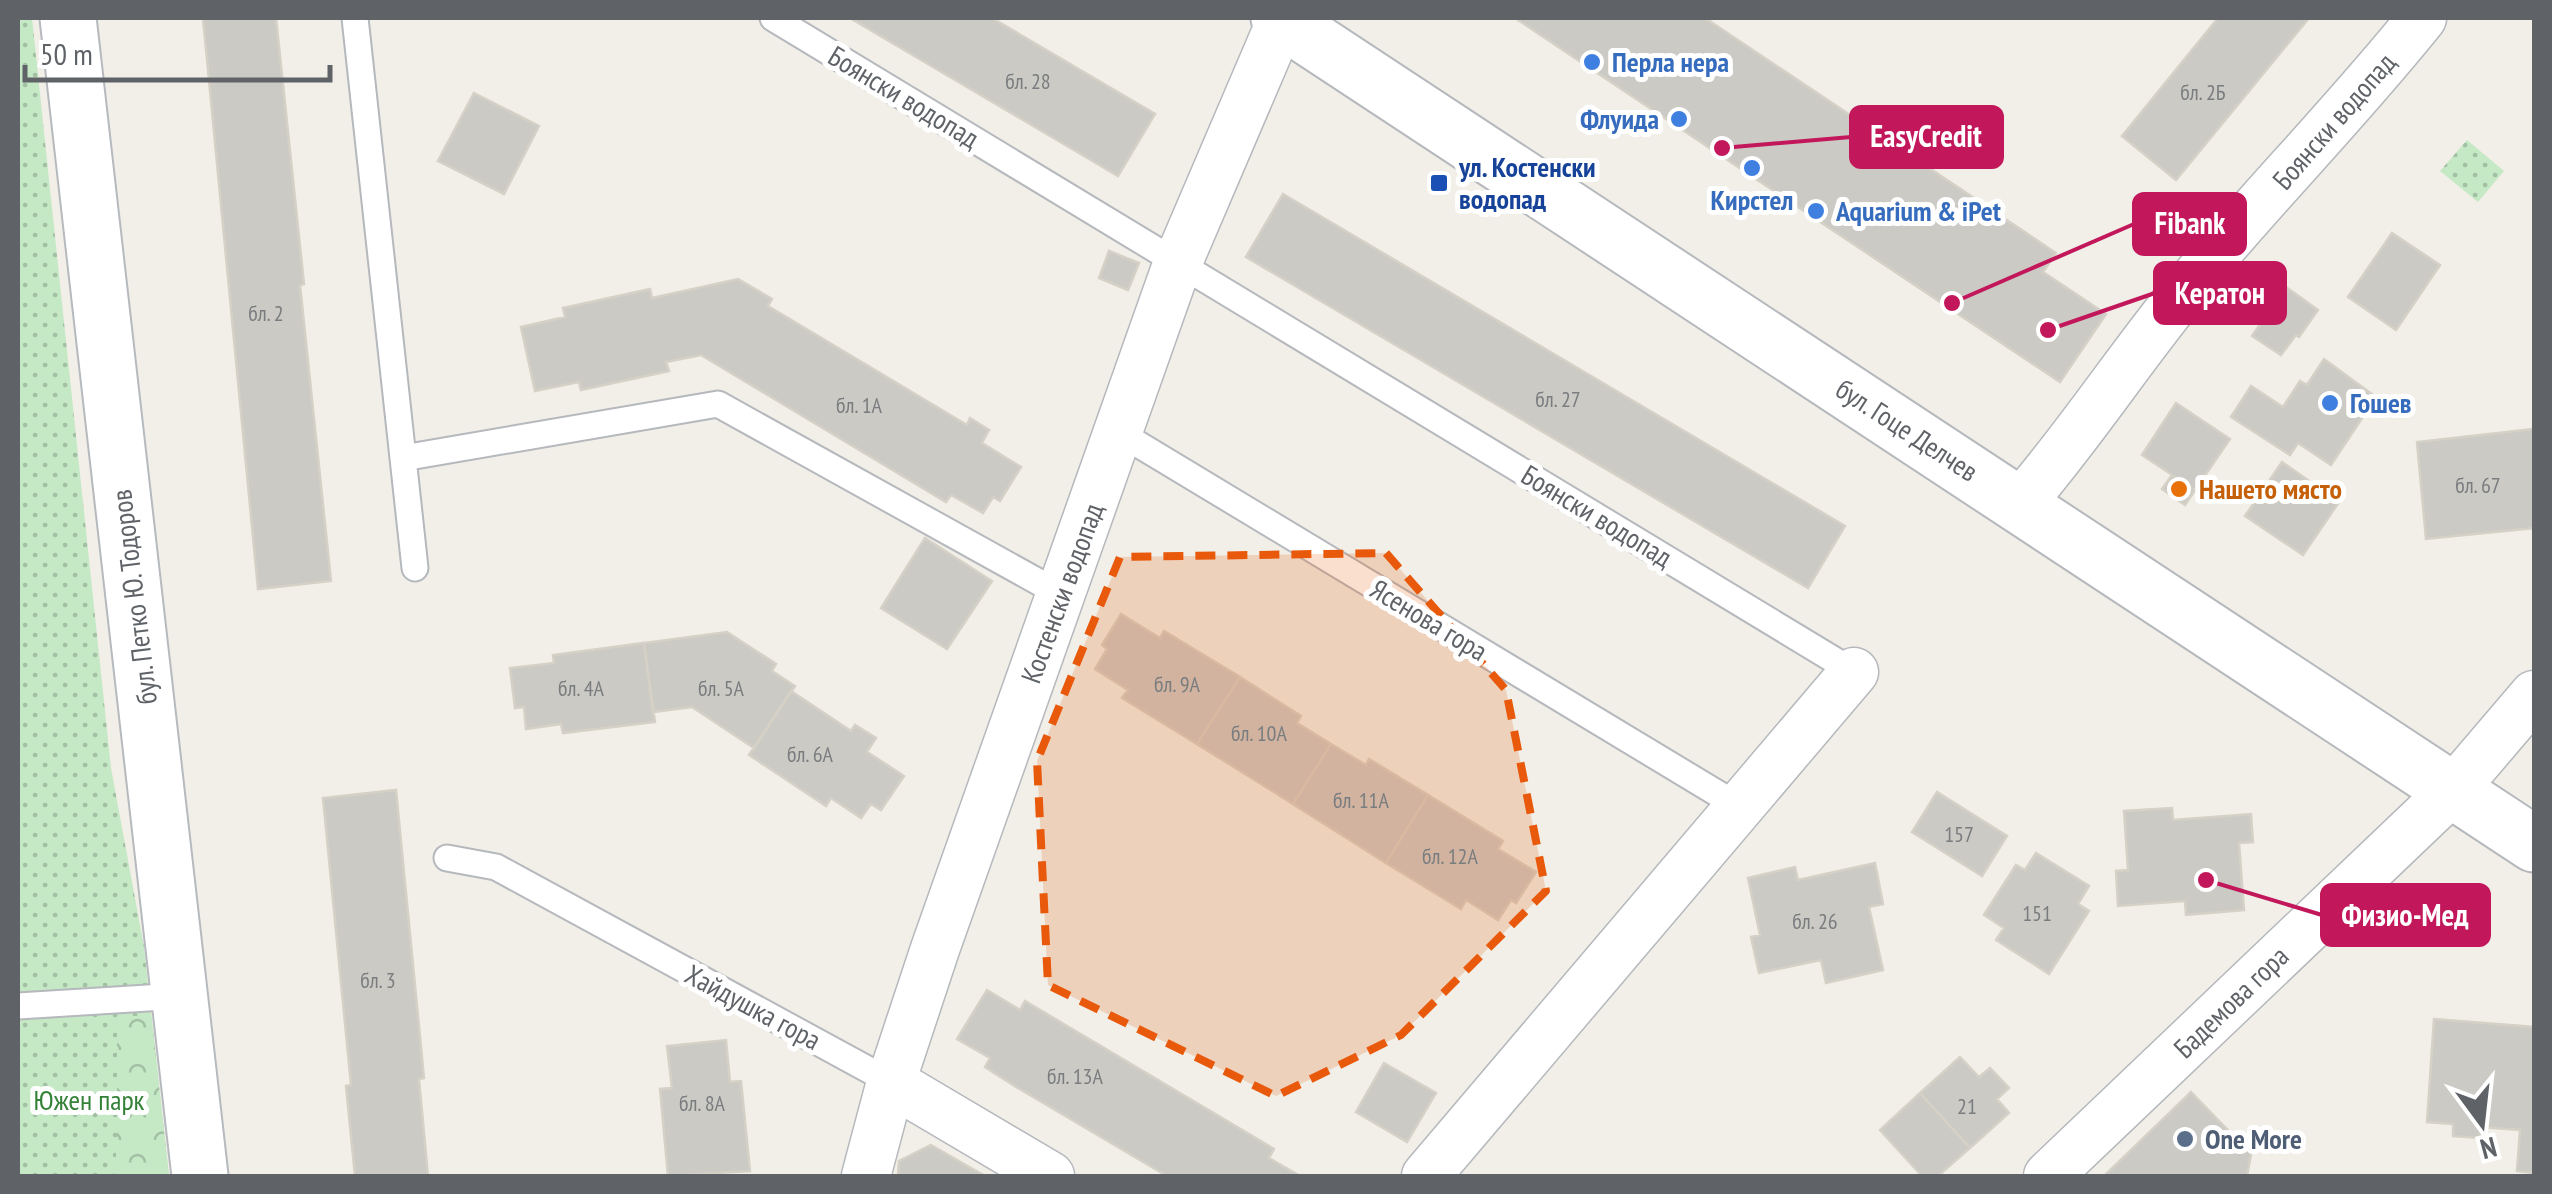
<svg xmlns="http://www.w3.org/2000/svg" width="2552" height="1194" viewBox="0 0 2552 1194" font-family="'PT Sans Narrow',sans-serif">
<style>
.green{fill:url(#green-dots)}
.forest{fill:url(#forest-crowns)}
.building{fill:#cccac5;stroke:#d6d1c6;stroke-width:2.5}
.lines{fill:none;stroke-linecap:round;stroke-linejoin:round}
.service-casing{stroke:#b5b8bc;stroke-width:29}
.minor-casing{stroke:#b5b8bc;stroke-width:51}
.tertiary-casing{stroke:#b5b8bc;stroke-width:59}
.secondary-casing{stroke:#b6babf;stroke-width:59}
.service{stroke:#fff;stroke-width:25}
.minor{stroke:#fff;stroke-width:48}
.tertiary{stroke:#fff;stroke-width:55}
.secondary{stroke:#fff;stroke-width:55}
.marked{fill:#e8590c;fill-opacity:0.2;stroke:#e8590c;stroke-width:8;stroke-dasharray:20 12;stroke-linejoin:round}
.shop-dot{fill:#3f7fe0;stroke:#fff;stroke-width:4}
.transit-dot{fill:#1a4fb4;stroke:#fff;stroke-width:4}
.food-dot{fill:#e8710a;stroke:#fff;stroke-width:4}
.service-dot{fill:#5c6f8a;stroke:#fff;stroke-width:4}
.labels{text-anchor:middle;stroke-width:10;stroke-linejoin:round;paint-order:stroke}
.number-label{font-size:22px;fill:#7a7d7f}
.shop-label{font-size:28px;font-weight:bold;fill:#366cbe;stroke:#fff;text-anchor:start}
.street-label{font-size:28px;fill:#5f6368;stroke:#fff}
.transit-label{font-size:28px;font-weight:bold;fill:#164399;stroke:#fff;text-anchor:start}
.food-label{font-size:28px;font-weight:bold;fill:#c56008;stroke:#fff;text-anchor:start}
.park-label{font-size:28px;fill:#348238;stroke:#fff}
.service-label{font-size:28px;font-weight:bold;fill:#4e5e75;stroke:#fff;text-anchor:start}
.leader{fill:none;stroke:#c2185b;stroke-width:4}
.callout-dot{fill:#c2185b;stroke:#fff;stroke-width:4}
.callout{fill:#c2185b;stroke:#c2185b;stroke-width:4}
.callout-label{font-size:30px;text-anchor:middle;font-weight:bold;fill:#fff}
</style>
<defs>
<pattern id="green-dots" width="8" height="8" patternUnits="userSpaceOnUse" patternTransform="scale(2.5)"><rect width="8" height="8" fill="#c5e8c5"/><path d="M2 2h.1M6 6h.1" fill="none" stroke="#a3c0a4" stroke-width="1.8" stroke-linecap="round"/></pattern>
<pattern id="forest-crowns" width="20" height="18" patternUnits="userSpaceOnUse" patternTransform="scale(2.5)"><rect width="20" height="18" fill="#c5e8c5"/><path d="M2 6a3 3 0 1 1 6 0M12 15a3 3 0 1 1 6 0" fill="none" stroke="#a3c0a4"/></pattern>
</defs>
<rect width="100%" height="100%" fill="#f1efe8"/>
<path class="green" d="M18 18H32L111 768 144 947 169 1176H18Z
M2467 140 2504 171 2478 202 2440 171Z"/>
<path class="forest" d="M151 1015 169 1176H114L117 1145V1017Z"/>
<path class="building" d="M203 18H276L304 284 300 285 331 581 258 589Z
M850 18H992L1155 114 1118 176Z
M1515 18H1705L2056 253 2043 272 2106 314 2060 382Z
M2218 18H2309L2176 180 2122 136Z
M474 93 539 126 504 194 438 161Z
M1283 194 1845 526 1808 588 1246 257Z
M2392 233 2440 265 2396 330 2348 297Z
M1109 251 1139 263 1128 290 1099 278Z
M738 279 772 299 768 306 967 425 970 418 989 430 982 443 1021 467 1000 501 993 497 983 513 951 495 946 502 701 355 666 362 669 371 581 390 579 382 535 391 521 327 565 317 563 308 650 289 652 298Z
M2286 287 2318 310 2299 337 2296 335 2281 355 2252 336Z
M2324 359 2376 397 2331 465 2298 443 2290 455 2231 417 2251 386 2283 407 2300 381 2307 385Z
M2176 403 2230 439 2195 490 2142 455Z
M2534 429V528L2426 539 2417 442Z
M2282 462 2339 502 2303 555 2245 516Z
M2172 475 2195 490 2185 505 2162 489Z
M925 538 992 581 947 649 881 608Z
M1121 614 1160 638 1164 631 1240 677 1197 744 1122 698 1128 690 1095 669 1107 649 1102 645Z
M727 632 776 664 772 671 795 686 754 748 692 707 653 712 644 643Z
M644 643 655 722 563 733 561 724 526 729 524 707 515 708 510 668 554 663 553 655Z
M1240 677 1301 716 1297 723 1331 744 1293 804 1197 744Z
M791 691 851 731 855 725 876 738 867 752 904 776 881 810 871 804 861 818 831 798 826 806 749 755Z
M1331 744 1366 765 1369 759 1428 795 1386 863 1293 804Z
M396 790 424 1078 419 1079 428 1176H355L346 1086 351 1085 323 798Z
M1937 792 2007 836 1982 876 1912 832Z
M1428 795 1503 841 1498 849 1536 872 1516 903 1511 900 1498 920 1466 900 1461 909 1386 863Z
M2172 808 2173 820 2251 814 2253 842 2239 843 2244 910 2186 915 2185 901 2118 906 2116 871 2128 870 2124 811Z
M2036 853 2089 886 2078 904 2089 911 2049 974 1996 940 2004 928 1984 915 2016 865 2025 870Z
M1875 863 1883 904 1869 907 1883 970 1826 983 1821 960 1759 973 1751 937 1760 935 1748 878 1795 867 1798 880Z
M987 990 1020 1010 1025 1001 1274 1149 1269 1158 1300 1176H1167L1013 1085 985 1067 990 1058 957 1039Z
M2434 1019 2534 1027V1173L2517 1171 2520 1130 2481 1127 2480 1138 2453 1136V1124L2427 1122Z
M726 1040 730 1082 741 1081 750 1171 668 1176 660 1089 672 1088 667 1046Z
M1960 1057 1979 1077 1990 1068 2009 1088 1997 1099 2009 1113 1970 1148 1920 1093Z
M1384 1063 1436 1093 1407 1142 1356 1112Z
M2191 1092 2251 1154 2247 1176H2104Z
M1920 1093 1970 1148 1938 1176H1922L1880 1130Z
M931 1145 985 1176H898L899 1161Z"/>
<g class="lines">
<defs>
<path id="service" d="M355 18 415 568
M773 18 1854 672
M1118 432 1740 807
M403 458 718 404 1062 595
M447 858 496 867 891 1082
M18 1006 180 996"/>
<path id="minor" d="M2020 504C2081 434 2132 354 2192 282 2267 192 2349 109 2422 18
M891 1082 1050 1176
M866 1176 891 1082 935 949 1178 262 1282 19
M1426 1176 1854 672
M2048 1176 2453 790 2534 695"/>
<path id="tertiary" d="M1279 18 2534 844"/>
<path id="secondary" d="M68 18 200 1176"/>
</defs>
<use href="#service" class="service-casing"/>
<use href="#minor" class="minor-casing"/>
<use href="#tertiary" class="tertiary-casing"/>
<use href="#secondary" class="secondary-casing"/>
<use href="#service" class="service"/>
<use href="#minor" class="minor"/>
<use href="#tertiary" class="tertiary"/>
<use href="#secondary" class="secondary"/>
</g>
<path class="marked" d="M1386 553 1506 690 1546 891 1401 1035 1276 1096 1048 985 1037 761 1120 557Z"/>
<g class="shop-dot">
<circle cx="1592" cy="62" r="10"/>
<circle cx="1679" cy="119" r="10"/>
<circle cx="1752" cy="168" r="10"/>
<circle cx="1816" cy="211" r="10"/>
<circle cx="2330" cy="403" r="10"/>
</g>
<rect class="transit-dot" x="1429" y="173" width="20" height="20" rx="5"/>
<circle class="food-dot" cx="2179" cy="489" r="10"/>
<circle class="service-dot" cx="2185" cy="1139" r="10"/>
<g class="labels">
<g class="number-label">
<text x="1028" y="89">бл. 28</text>
<text x="2203" y="100">бл. 2Б</text>
<text x="266" y="321">бл. 2</text>
<text x="1558" y="407">бл. 27</text>
<text x="859" y="413">бл. 1А</text>
<text x="2478" y="493">бл. 67</text>
<text x="1177" y="692">бл. 9А</text>
<text x="581" y="696">бл. 4А</text>
<text x="721" y="696">бл. 5А</text>
<text x="1259" y="741">бл. 10А</text>
<text x="810" y="762">бл. 6А</text>
<text x="1361" y="808">бл. 11А</text>
<text x="1959" y="842">157</text>
<text x="1450" y="864">бл. 12А</text>
<text x="2037" y="921">151</text>
<text x="1815" y="929">бл. 26</text>
<text x="378" y="988">бл. 3</text>
<text x="1075" y="1084">бл. 13А</text>
<text x="702" y="1111">бл. 8А</text>
<text x="1967" y="1114">21</text>
</g>
<g class="shop-label">
<text x="1612" y="72">Перла нера</text>
<text x="1659" y="129" text-anchor="end">Флуида</text>
<text x="1752" y="210" text-anchor="middle">Кирстел</text>
<text x="1836" y="221">Aquarium &amp; iPet</text>
<text x="2350" y="413">Гошев</text>
</g>
<g class="street-label">
<text transform="translate(904 97) rotate(31)" y="10">Боянски водопад</text>
<text transform="translate(2334 121) rotate(-49)" y="10">Боянски водопад</text>
<text transform="translate(1907 430) rotate(33)" y="10">бул. Гоце Делчев</text>
<text transform="translate(1597 516) rotate(31)" y="10">Боянски водопад</text>
<text transform="translate(1062 593) rotate(-70)" y="10">Костенски водопад</text>
<text transform="translate(134 597) rotate(-97)" y="10">бул. Петко Ю. Тодоров</text>
<text transform="translate(1429 620) rotate(31)" y="10">Ясенова гора</text>
<text transform="translate(2231 1002) rotate(-44)" y="10">Бадемова гора</text>
<text transform="translate(753 1007) rotate(28)" y="10">Хайдушка гора</text>
</g>
<g class="transit-label">
<text x="1459" y="177">ул. Костенски<tspan x="1459" dy="32">водопад</tspan></text>
</g>
<g class="food-label">
<text x="2199" y="499">Нашето място</text>
</g>
<g class="park-label">
<text x="89" y="1110">Южен парк</text>
</g>
<g class="service-label">
<text x="2205" y="1149">One More</text>
</g>
</g>
<path class="leader" d="M1722 148L1851 137M1952 303L2134 224M2048 330L2155 293M2206 880L2322 915"/>
<g class="callout-dot">
<circle cx="1722" cy="148" r="10"/>
<circle cx="1952" cy="303" r="10"/>
<circle cx="2048" cy="330" r="10"/>
<circle cx="2206" cy="880" r="10"/>
</g>
<g class="callout">
<rect x="1851" y="107" width="151" height="60" rx="10"/>
<rect x="2134" y="194" width="111" height="60" rx="10"/>
<rect x="2155" y="263" width="130" height="60" rx="10"/>
<rect x="2322" y="885" width="167" height="60" rx="10"/>
</g>
<g class="callout-label">
<text x="1926" y="147">EasyCredit</text>
<text x="2190" y="234">Fibank</text>
<text x="2220" y="304">Кератон</text>
<text x="2405" y="926">Физио-Мед</text>
</g>
<rect width="2552" height="1194" fill="none" stroke="#5f6368" stroke-width="40"/>
<g transform="translate(2482 1124) rotate(165)" stroke="#ffffff" stroke-width="8" paint-order="stroke">
<path d="M0-8L18 38L0 25L-18 38Z" fill="#5f6368"/>
<text y="-15" font-size="28" font-weight="bold" text-anchor="middle" fill="#5f6368">N</text>
</g>
<path d="M25 65v15h305v-15" fill="none" stroke="#5f6368" stroke-width="5"/>
<text x="40" y="65" font-size="30" fill="#5f6368" stroke="#ffffff" stroke-width="8" paint-order="stroke">50 m</text>
</svg>
